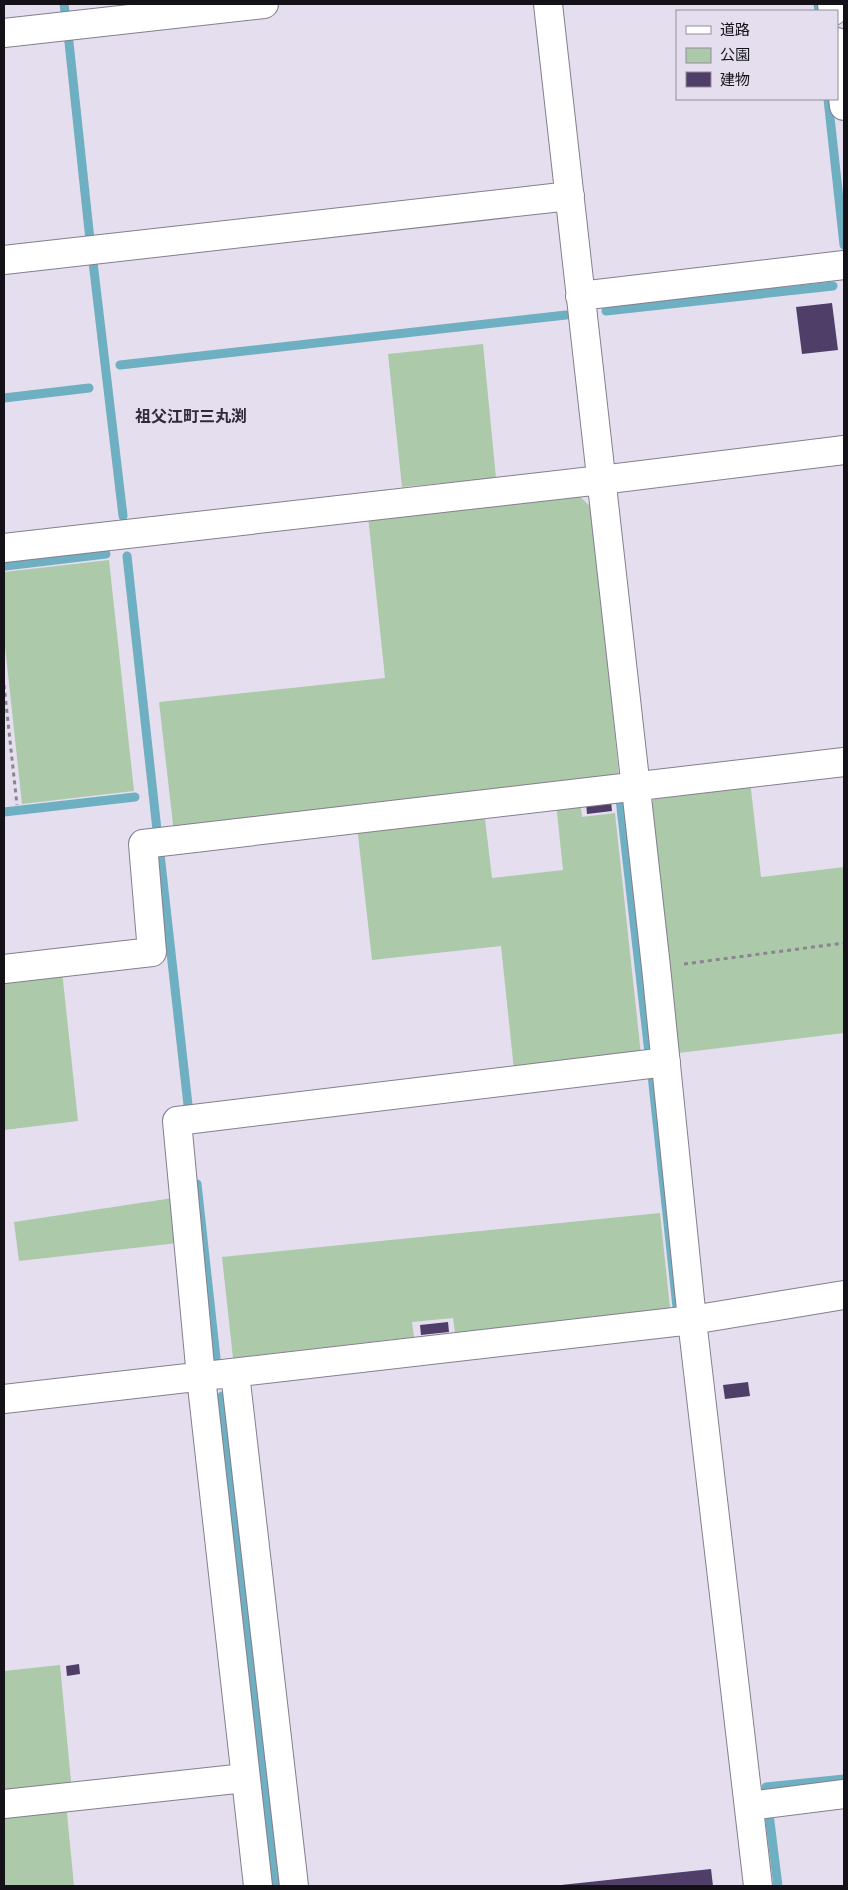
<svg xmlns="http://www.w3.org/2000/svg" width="848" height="1890" viewBox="0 0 848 1890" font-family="'Nunito Sans','Noto Sans JP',sans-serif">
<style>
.green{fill:#acc9a9}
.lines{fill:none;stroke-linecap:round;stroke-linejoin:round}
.stream{stroke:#6eafc2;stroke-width:9}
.building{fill:#4e3e68}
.minor-casing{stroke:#847f8e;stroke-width:30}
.path{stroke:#8a8591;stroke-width:3;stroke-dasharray:4 4;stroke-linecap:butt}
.minor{stroke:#fff;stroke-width:28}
.labels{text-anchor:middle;stroke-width:5;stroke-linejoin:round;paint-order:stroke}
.quarter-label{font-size:16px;font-weight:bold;fill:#2f2b38;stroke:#e4deef}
</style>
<rect width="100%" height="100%" fill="#e4deef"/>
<path class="green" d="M483 344 496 478 402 487 388 354Z
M576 493 592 508 619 776 174 833 159 702 385 678 368 516Z
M109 560 134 791 22 804 4 637V572Z
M750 781 761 877 844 867V1033L678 1053 652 802 658 792Z
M580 800 582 817 615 813 641 1055 514 1070 501 946 372 960 357 826 484 811 492 878 563 870 556 803Z
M62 971 78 1121 4 1130V978Z
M173 1198 178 1243 19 1261 14 1222Z
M660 1213 670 1308 455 1333 453 1318 412 1322 414 1337 233 1358 222 1257Z
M60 1665 72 1792 4 1798V1671Z
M66 1803 74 1886H4V1809Z"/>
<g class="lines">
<path class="stream" d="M64 4 65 12
M818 4 819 11
M68 33 90 240
M828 99 844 245
M93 262 123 516
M606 311 833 286
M120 365 566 315
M4 398 89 388
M127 556 157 830
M5 566 106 554
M620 799 649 1053
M4 812 135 797
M160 854 188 1105
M652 1075 677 1307
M197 1184 216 1358
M222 1396 277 1886
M766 1787 844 1779
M769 1814 778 1886"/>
</g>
<path class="building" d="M832 303 838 350 802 354 796 307Z
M611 801 612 811 587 814 586 803Z
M448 1322 449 1332 421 1335 420 1325Z
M748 1382 750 1396 725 1399 723 1385Z
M79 1664 80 1674 67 1676 66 1666Z
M711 1869 713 1886H561V1885Z"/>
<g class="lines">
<defs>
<path id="minor" d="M548 4 656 967 692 1320 758 1886
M832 4 833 11
M4 33 264 4
M837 42 844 106
M4 260 570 196
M580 296 844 265
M4 548 601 480 844 450
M4 969 152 952 143 844 844 762
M235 1373 294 1886
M4 1399 692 1320 844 1295
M4 1804 245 1778
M749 1806 844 1794
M258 1886 201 1377 177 1121 666 1062"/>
</defs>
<use href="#minor" class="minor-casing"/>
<path class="path" d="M4 685 17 805
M684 964 844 943"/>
<use href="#minor" class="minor"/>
</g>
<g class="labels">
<g class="quarter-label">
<text x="191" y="422">祖父江町三丸渕</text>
</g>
</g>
<rect width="848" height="1890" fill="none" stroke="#141218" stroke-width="10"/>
<rect x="676" y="10" width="162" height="90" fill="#e4deef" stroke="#918c99"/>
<rect x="686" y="26" width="25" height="8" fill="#ffffff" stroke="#918c99"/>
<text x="720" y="35" font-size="15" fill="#141218">道路</text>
<rect x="686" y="48" width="25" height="15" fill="#acc9a9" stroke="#918c99"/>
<text x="720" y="60" font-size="15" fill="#141218">公園</text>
<rect x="686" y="72" width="25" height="15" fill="#4e3e68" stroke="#918c99"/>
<text x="720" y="85" font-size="15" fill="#141218">建物</text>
</svg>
